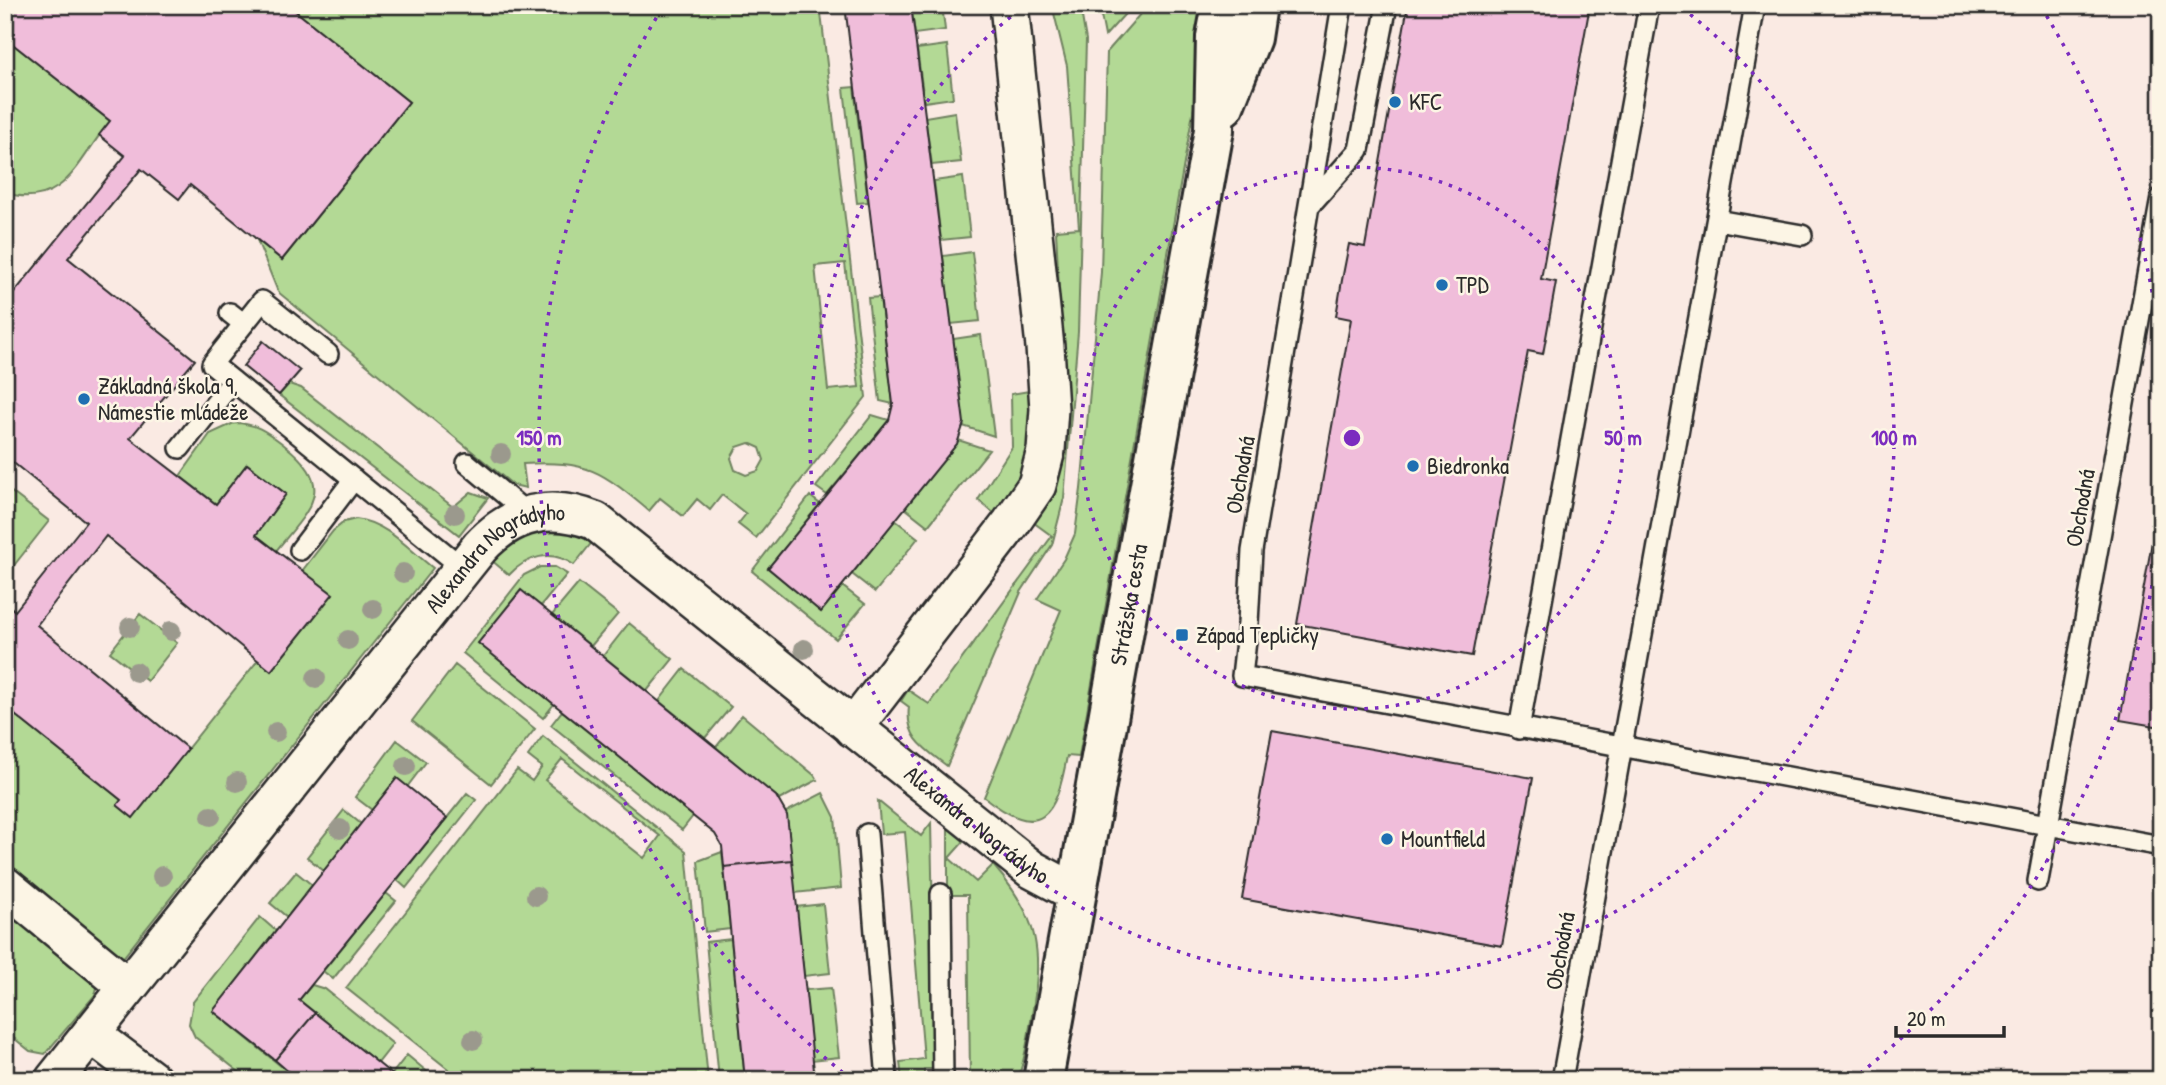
<svg xmlns="http://www.w3.org/2000/svg" width="2166" height="1085" viewBox="0 0 2166 1085" font-family="'Patrick Hand',sans-serif">
<style>
.green{fill:#b3d995;stroke:#6f8260;stroke-width:2;fill-rule:evenodd}
.building{fill:#f0bdda;stroke:#2b2b2b;stroke-width:2}
.lines{fill:none;stroke-linecap:round;stroke-linejoin:round}
.lane-casing{stroke:#2b2b2b;stroke-width:24}
.street-casing{stroke:#2b2b2b;stroke-width:42}
.secondary-casing{stroke:#2b2b2b;stroke-width:44}
.lane{stroke:#fcf5e5;stroke-width:19}
.street{stroke:#fcf5e5;stroke-width:37}
.secondary{stroke:#fcf5e5;stroke-width:38}
.tree{fill:#9b998d}
.ring{fill:none;stroke:#7b2cbf;stroke-width:3.5;stroke-dasharray:3.5 7}
.poi-dot{fill:#1f6fb2;stroke:#fcf5e5;stroke-width:2.5}
.labels{text-anchor:middle;stroke-width:5;stroke-linejoin:round;paint-order:stroke}
.poi-label{font-size:23px;fill:#2b2b2b;stroke:#fcf5e5;text-anchor:start}
.street-label{font-size:23px;fill:#2b2b2b;stroke:#fcf5e5}
.centre{fill:#7b2cbf;stroke:#fcf5e5;stroke-width:3.5}
.ring-label{font-size:21px;text-anchor:middle;font-weight:bold;fill:#7b2cbf;stroke:#fcf5e5;stroke-width:5;stroke-linejoin:round;paint-order:stroke}
</style>
<rect width="100%" height="100%" fill="#faeae3"/>
<filter id="ink" filterUnits="userSpaceOnUse"><feTurbulence type="fractalNoise" baseFrequency=".0143" numOctaves="2"/><feDisplacementMap in="SourceGraphic" scale="14" xChannelSelector="R" yChannelSelector="G"/><feConvolveMatrix kernelMatrix="1 2 1 2 8 2 1 2 1" color-interpolation-filters="sRGB"/></filter>
<g filter="url(#ink)">
<path class="green" d="M288 5H820L866 397 756 538 738 524 746 514 722 495 710 510 697 499 683 516 660 498 649 511C601 471 588 460 523 464L526 488 513 485 278 292 257 240 282 260 409 102ZM845 263 859 387 828 390 815 266ZM749 443 760 448 764 460 758 471 746 475 735 470 731 458 737 447Z
M911 5H942L945 30 915 34Z
M1052 5H1080L1086 40 1078 332 1064 498 1052 545 1021 592 947 766C925 749 905 738 909 707L901 701 908 690 929 704 1052 536 1033 522 1064 390 1056 230 1079 228 1067 66Z
M1099 5H1133L1105 36Z
M1148 5H1212L1079 757 1067 756C1056 817 1041 842 984 797L1061 610 1037 599 1064 559 1075 534 1081 489 1101 272 1107 52Z
M5 38 110 121C78 160 65 210 5 193Z
M947 45 953 98 924 102 917 49Z
M854 87 868 202 857 203 844 88Z
M955 112 961 162 932 165 925 117Z
M963 177 970 237 941 240 934 181Z
M972 252 980 321 951 324 943 256Z
M880 297 893 404 880 401 868 298Z
M981 335 994 436 963 426 953 339Z
M289 384 301 388 453 507 471 492 488 498 459 535 279 395Z
M1035 390 1028 465 996 515 978 500 1012 447 1011 394Z
M872 415 889 420 827 495 816 487Z
M234 423C255 423 266 431 283 444 338 487 311 507 276 551L256 535 286 494 247 464 216 504 180 476 210 434Z
M958 440 989 450 928 526 905 508Z
M5 487 49 521 8 573 5 571Z
M810 496 820 504 768 568 821 611 842 586 865 604 836 639 752 571Z
M356 519C385 522 410 550 433 568L118 964 5 872V707L121 800 118 805 133 817 258 660 302 571 333 531 344 522Z
M895 520 918 538 875 592 852 574Z
M571 527 593 541 574 565C551 549 527 556 509 575L490 559 526 530Z
M540 567H555L567 574 541 606 521 591 479 643 554 704 543 718 463 653 524 575Z
M579 583 618 614 591 646 552 615Z
M140 614 177 643 147 681 110 652Z
M629 623 673 659 647 691 603 656Z
M455 665 535 729 491 784 412 721Z
M684 669 731 707 705 738 659 701Z
M562 711 693 816 682 830 551 725Z
M742 715 814 775 817 780 779 800 716 747Z
M543 736 686 851 708 1080H462L346 988 517 770 532 781 542 767 528 756ZM562 759 660 836 644 858 545 780Z
M397 740 426 762 407 787 372 810 355 797Z
M467 793 476 800 406 888 397 880Z
M823 793 835 817 841 888 795 893 786 812Z
M878 801 921 836 931 823 936 1069H924V1080H902L900 1062 924 1059 905 832 881 834Z
M344 810 361 824 324 871 307 857Z
M948 827 966 839 949 858 976 882 993 865C1041 919 1043 953 1031 1021 1027 1041 1025 1062 1017 1080H970L968 895H948Z
M722 852 730 929 705 932 698 861Z
M296 872 312 885 287 917 270 903Z
M386 893 396 901 333 979 323 971Z
M823 904 830 973 804 976 796 907Z
M5 905 98 984 95 995 45 1054 30 1051 5 1031Z
M260 917 276 931 213 1011 298 1080H249L195 1037 189 1024 193 1002Z
M731 939 745 1080H719L706 942Z
M312 985 325 989 393 1044 378 1063 299 1000Z
M831 988 839 1057 812 1060 805 990Z
M407 1055 437 1080H399L392 1074Z"/>
<path class="building" d="M5 5H288L409 102 282 260 190 185 179 199 141 169 68 258 195 360 130 438 216 504 247 464 286 494 256 535 333 594 271 671 106 536 37 625 188 749 133 818 117 805 121 800 5 707V602L15 611 86 522 5 456V304L125 156 99 135 110 121 5 38Z
M845 5H911L964 423 957 444 821 612 768 568 889 420 893 404Z
M1408 5H1590L1541 279 1556 282 1543 354 1528 351 1472 656 1297 624 1351 319 1336 316 1342 280 1349 244 1365 247Z
M263 341 300 371 279 395 243 366Z
M2161 492V727L2120 720Z
M521 590 776 796 787 815 792 860 724 867 722 846 715 834 478 643Z
M1272 731 1533 778 1502 946 1242 899Z
M397 778 447 818 299 1000 315 1013 275 1060 213 1011Z
M792 860 815 1080H745L724 867Z
M315 1013 378 1063 399 1080H298L275 1060Z"/>
<g class="lines">
<defs>
<path id="lane" d="M1342 5 1252 551 1248 623 1242 676 2161 846
M1311 204 1359 150 1387 5
M1717 220 1802 235
M230 313 244 324
M328 354 262 301 212 364 463 568
M180 448 233 381
M467 463 528 514
M300 550 354 479
M1519 729 1649 5
M867 834 887 1080
M2038 881 2161 198
M941 894 943 1080
M1562 1080 1755 5"/>
<g id="street">
<path d="M853 728 1011 523 1037 485 1046 450 1049 409 1045 347 1009 5"/>
<path d="M5 886 112 974"/>
<path d="M91 1034 152 1080"/>
<path id="s1" d="M54 1080 480 547C512 512 551 503 595 521L1031 869 1076 893"/>
</g>
<g id="secondary">
<path d="M1224 106 1251 38 1256 5"/>
<path id="s2" d="M1043 1080 1214 130 1216 37 1222 5"/>
</g>
</defs>
<use href="#lane" class="lane-casing"/>
<use href="#street" class="street-casing"/>
<use href="#secondary" class="secondary-casing"/>
<use href="#lane" class="lane"/>
<use href="#street" class="street"/>
<use href="#secondary" class="secondary"/>
</g>
<g class="tree">
<circle cx="501" cy="454" r="10"/>
<circle cx="455" cy="514" r="10"/>
<circle cx="403" cy="573" r="10"/>
<circle cx="373" cy="609" r="10"/>
<circle cx="130" cy="627" r="10"/>
<circle cx="171" cy="631" r="10"/>
<circle cx="348" cy="640" r="10"/>
<circle cx="804" cy="649" r="10"/>
<circle cx="136" cy="672" r="10"/>
<circle cx="316" cy="678" r="10"/>
<circle cx="276" cy="732" r="10"/>
<circle cx="406" cy="766" r="10"/>
<circle cx="237" cy="782" r="10"/>
<circle cx="211" cy="816" r="10"/>
<circle cx="340" cy="829" r="10"/>
<circle cx="162" cy="876" r="10"/>
<circle cx="536" cy="896" r="10"/>
<circle cx="473" cy="1040" r="10"/>
</g>
</g>
<g class="ring">
<circle cx="1352" cy="438" r="271"/>
<path d="M1682 8A542 542 0 1 1 1022 8"/>
<path d="M2161 523A813 813 0 0 1 1853 1079M851 1079A813 813 0 0 1 663 7M2041 7A813 813 0 0 1 2161 353"/>
</g>
<g class="poi-dot">
<circle cx="1395" cy="102" r="7"/>
<circle cx="1442" cy="285" r="7"/>
<circle cx="84" cy="399" r="7"/>
<circle cx="1413" cy="466" r="7"/>
<rect x="1175" y="628" width="14" height="14" rx="3.5"/>
<circle cx="1387" cy="839" r="7"/>
</g>
<g class="labels">
<g class="poi-label">
<text x="1409" y="110">KFC</text>
<text x="1456" y="293">TPD</text>
<text x="98" y="394">Základná škola 9,<tspan x="98" dy="26">Námestie mládeže</tspan></text>
<text x="1427" y="474">Biedronka</text>
<text x="1196" y="643">Západ Tepličky</text>
<text x="1401" y="847">Mountfield</text>
</g>
<g class="street-label">
<text transform="translate(1240 475) rotate(-80)" y="8">Obchodná</text>
<text transform="translate(2080 508) rotate(-80)" y="8">Obchodná</text>
<text dy="8" stroke="none"><textPath href="#s1" startOffset="690">Alexandra Nográdyho</textPath></text>
<text dy="8" stroke="none"><textPath href="#s2" startOffset="483">Strážska cesta</textPath></text>
<text dy="8" stroke="none"><textPath href="#s1" startOffset="1297">Alexandra Nográdyho</textPath></text>
<text transform="translate(1560 951) rotate(-80)" y="8">Obchodná</text>
</g>
</g>
<circle cx="1352" cy="438" r="10" class="centre"/>
<g class="ring-label">
<text x="1623" y="445">50 m</text>
<text x="1894" y="445">100 m</text>
<text x="539" y="445">150 m</text>
</g>
<rect width="2166" height="1085" fill="none" stroke="#fcf5e5" stroke-width="28"/>
<rect x="14" y="14" width="2138" height="1057" fill="none" stroke="#2b2b2b" stroke-width="2.5" filter="url(#ink)"/>
<path d="M1896 1026v10h108v-10" fill="none" stroke="#2b2b2b" stroke-width="3.5"/>
<text x="1907" y="1026" font-size="21" fill="#2b2b2b" stroke="#fcf5e5" stroke-width="5" paint-order="stroke">20 m</text>
</svg>
